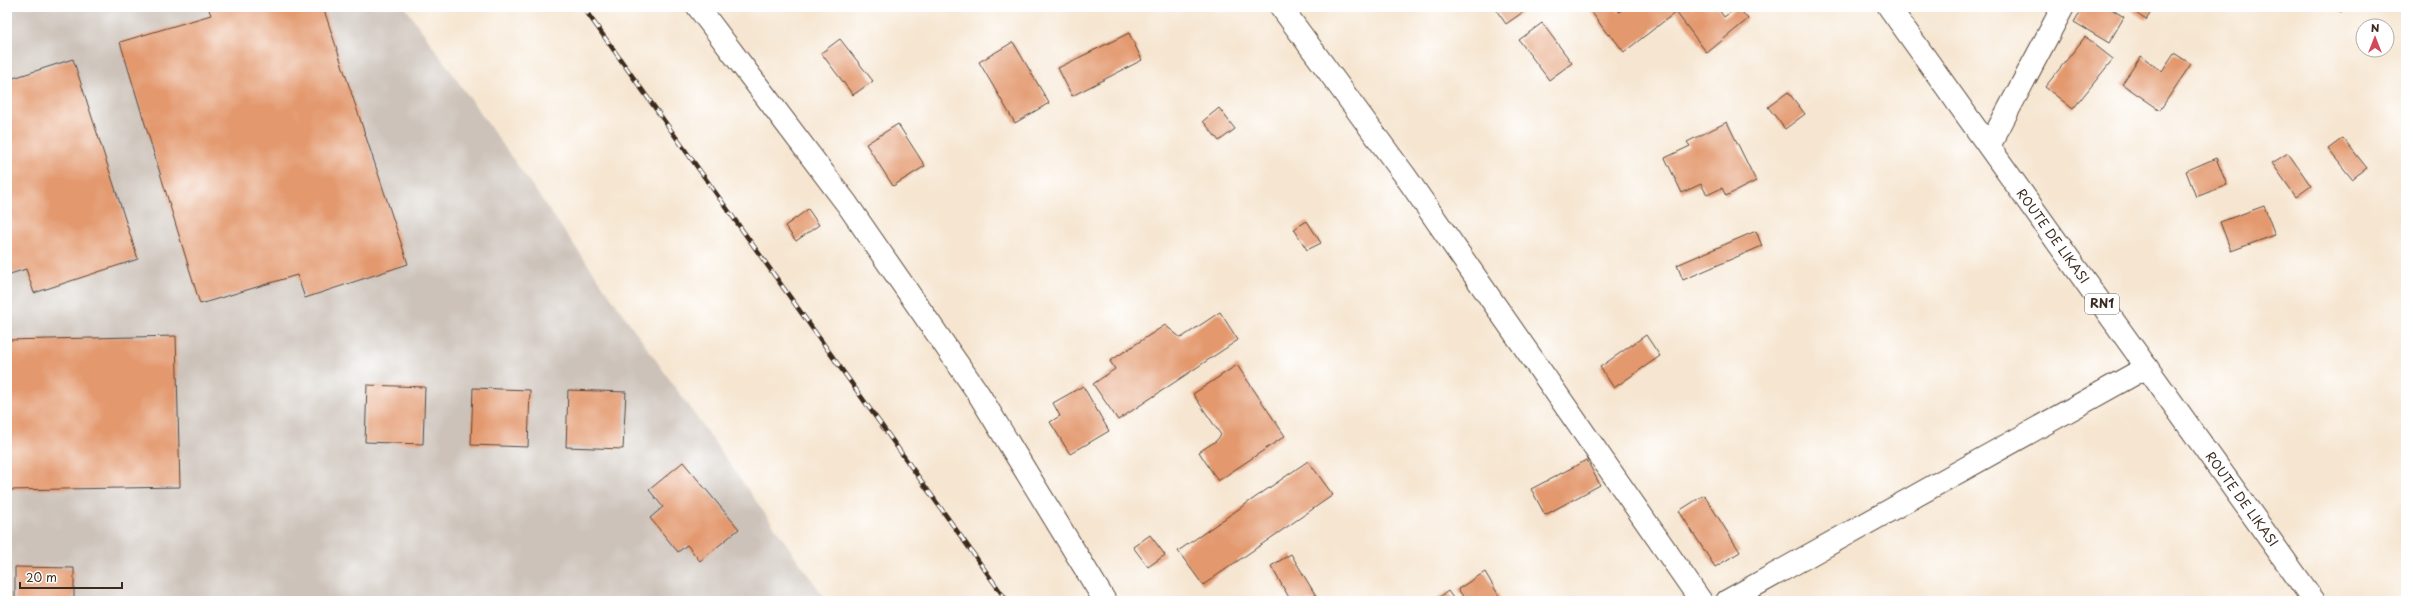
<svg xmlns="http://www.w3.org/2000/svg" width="2413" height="608" viewBox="0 0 2413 608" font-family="'Playpen Sans',sans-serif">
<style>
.industrial{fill:#ccc2b9}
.building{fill:#e3986d}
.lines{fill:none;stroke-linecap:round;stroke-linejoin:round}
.street-casing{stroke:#574639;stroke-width:24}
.highway-casing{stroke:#574639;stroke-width:24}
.street{stroke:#fff;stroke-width:22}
.highway{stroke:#fff;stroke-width:22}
.rail-casing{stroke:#3b2a1e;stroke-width:4.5}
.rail{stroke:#fff;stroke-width:3;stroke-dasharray:9;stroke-linecap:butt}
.labels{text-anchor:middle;stroke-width:3;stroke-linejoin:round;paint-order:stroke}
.shield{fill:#fff;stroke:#766a62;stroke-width:1}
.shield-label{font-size:12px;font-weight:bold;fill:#3b2a1e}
.street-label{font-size:13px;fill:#3b2a1e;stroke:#fff}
</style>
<rect width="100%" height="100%" fill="#fff"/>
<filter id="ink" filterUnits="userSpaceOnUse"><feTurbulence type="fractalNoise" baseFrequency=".025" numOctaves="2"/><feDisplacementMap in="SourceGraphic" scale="8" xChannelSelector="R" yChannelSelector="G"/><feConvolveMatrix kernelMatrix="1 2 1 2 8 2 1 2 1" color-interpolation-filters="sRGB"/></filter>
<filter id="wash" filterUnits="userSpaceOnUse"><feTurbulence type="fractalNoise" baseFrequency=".012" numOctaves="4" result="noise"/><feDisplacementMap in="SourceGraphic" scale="16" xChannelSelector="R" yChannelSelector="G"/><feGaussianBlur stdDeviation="0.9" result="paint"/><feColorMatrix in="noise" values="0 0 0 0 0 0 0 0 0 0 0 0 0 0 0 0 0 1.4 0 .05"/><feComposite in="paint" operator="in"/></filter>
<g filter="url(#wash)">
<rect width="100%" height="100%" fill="#f6e6d1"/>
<path class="industrial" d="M7 7H405L827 601H7Z"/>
<g id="blocks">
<path class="building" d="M208 7H323L408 264 305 298 297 275 200 304 120 42 211 15Z
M1494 7H1524L1526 10 1506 24Z
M1588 7H1616L1619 12 1625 7H1717L1724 17 1738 7 1748 19 1707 53 1676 12 1624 52 1610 34 1608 35Z
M2083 7H2108L2124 17 2109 43 2074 22Z
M2127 7H2154L2146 20Z
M2334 7H2345L2341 12Z
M1542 23 1572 63 1549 80 1519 40Z
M1129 33 1142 60 1072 96 1058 68Z
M2085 37 2113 59 2073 109 2045 87Z
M840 39 873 81 853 95 821 53Z
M1013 42 1049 103 1015 123 979 62Z
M2174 53 2191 64 2160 110 2122 84 2141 56 2162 71Z
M73 59 138 259 34 293 26 269 7 275V80Z
M1788 92 1805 114 1785 129 1768 107Z
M1219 108 1235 129 1219 141 1203 121Z
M1727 122 1756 181 1726 196 1722 188 1707 195 1701 184 1682 193 1665 158 1690 146 1687 142Z
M898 124 925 166 893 186 866 144Z
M2343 138 2367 168 2352 179 2328 149Z
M2288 153 2311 186 2296 197 2272 163Z
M2216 158 2227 185 2196 197 2186 171Z
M2264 206 2275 235 2231 251 2220 222Z
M808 209 819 225 796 241 785 226Z
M1307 221 1321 243 1307 250 1294 229Z
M1756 231 1762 246 1683 280 1677 265Z
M1220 312 1238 340 1118 420 1093 384 1115 369 1110 361 1165 325 1181 338Z
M1646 335 1660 356 1614 388 1600 367Z
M176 336 180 487 7 490V340Z
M1237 365 1285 436 1218 481 1199 452 1216 441 1221 435 1193 394Z
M367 385 425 387 423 444 365 442Z
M1083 386 1109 431 1070 454 1050 422 1060 416 1053 403Z
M473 388 530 390 528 447 471 445Z
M568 390 626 392 623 449 566 447Z
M1587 460 1600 485 1545 515 1531 489Z
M1308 461 1333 495 1203 585 1178 551Z
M683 462 739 529 700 561 687 545 678 552 650 518 663 507 649 490Z
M1704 495 1740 552 1715 567 1679 511Z
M1150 535 1165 555 1148 567 1133 547Z
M1291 554 1319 601H1291L1271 566Z
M15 567 74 568V601H15Z
M1485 572 1502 601H1466L1458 589Z
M1448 591 1455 601H1434Z"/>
</g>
</g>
<g filter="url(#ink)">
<use href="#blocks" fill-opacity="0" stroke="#574639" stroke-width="1"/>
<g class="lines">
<defs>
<path id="street" d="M698 7 847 204 978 393 1105 601
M1281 7 1406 177 1701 601
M1989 146 2063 7
M1727 601 2147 367"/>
<path id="highway" d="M1889 7 2314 601"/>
</defs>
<use href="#street" class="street-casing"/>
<use href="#highway" class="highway-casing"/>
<use href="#street" class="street"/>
<use href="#highway" class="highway"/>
<defs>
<path id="rail" d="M583 7 1007 601"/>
</defs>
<use href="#rail" class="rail-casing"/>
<use href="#rail" class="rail"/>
</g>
</g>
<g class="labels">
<rect class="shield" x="2085" y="294" width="34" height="20" rx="3"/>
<g class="shield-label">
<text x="2102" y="308">RN1</text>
</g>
<g class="street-label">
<text transform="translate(2053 236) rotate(54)" y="5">ROUTE DE LIKASI</text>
<text transform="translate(2242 499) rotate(54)" y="5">ROUTE DE LIKASI</text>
</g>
</g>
<rect width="2413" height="608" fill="none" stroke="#fff" stroke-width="24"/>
<g transform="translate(2375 38)"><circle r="19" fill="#ffffff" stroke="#b1aaa5"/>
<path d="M0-3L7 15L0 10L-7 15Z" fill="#d1495b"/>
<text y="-6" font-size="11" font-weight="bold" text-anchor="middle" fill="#3b2a1e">N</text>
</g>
<path d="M20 582v6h102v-6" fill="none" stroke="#3b2a1e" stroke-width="2"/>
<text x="26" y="582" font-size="12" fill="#3b2a1e" stroke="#ffffff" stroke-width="3" paint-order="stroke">20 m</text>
</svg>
